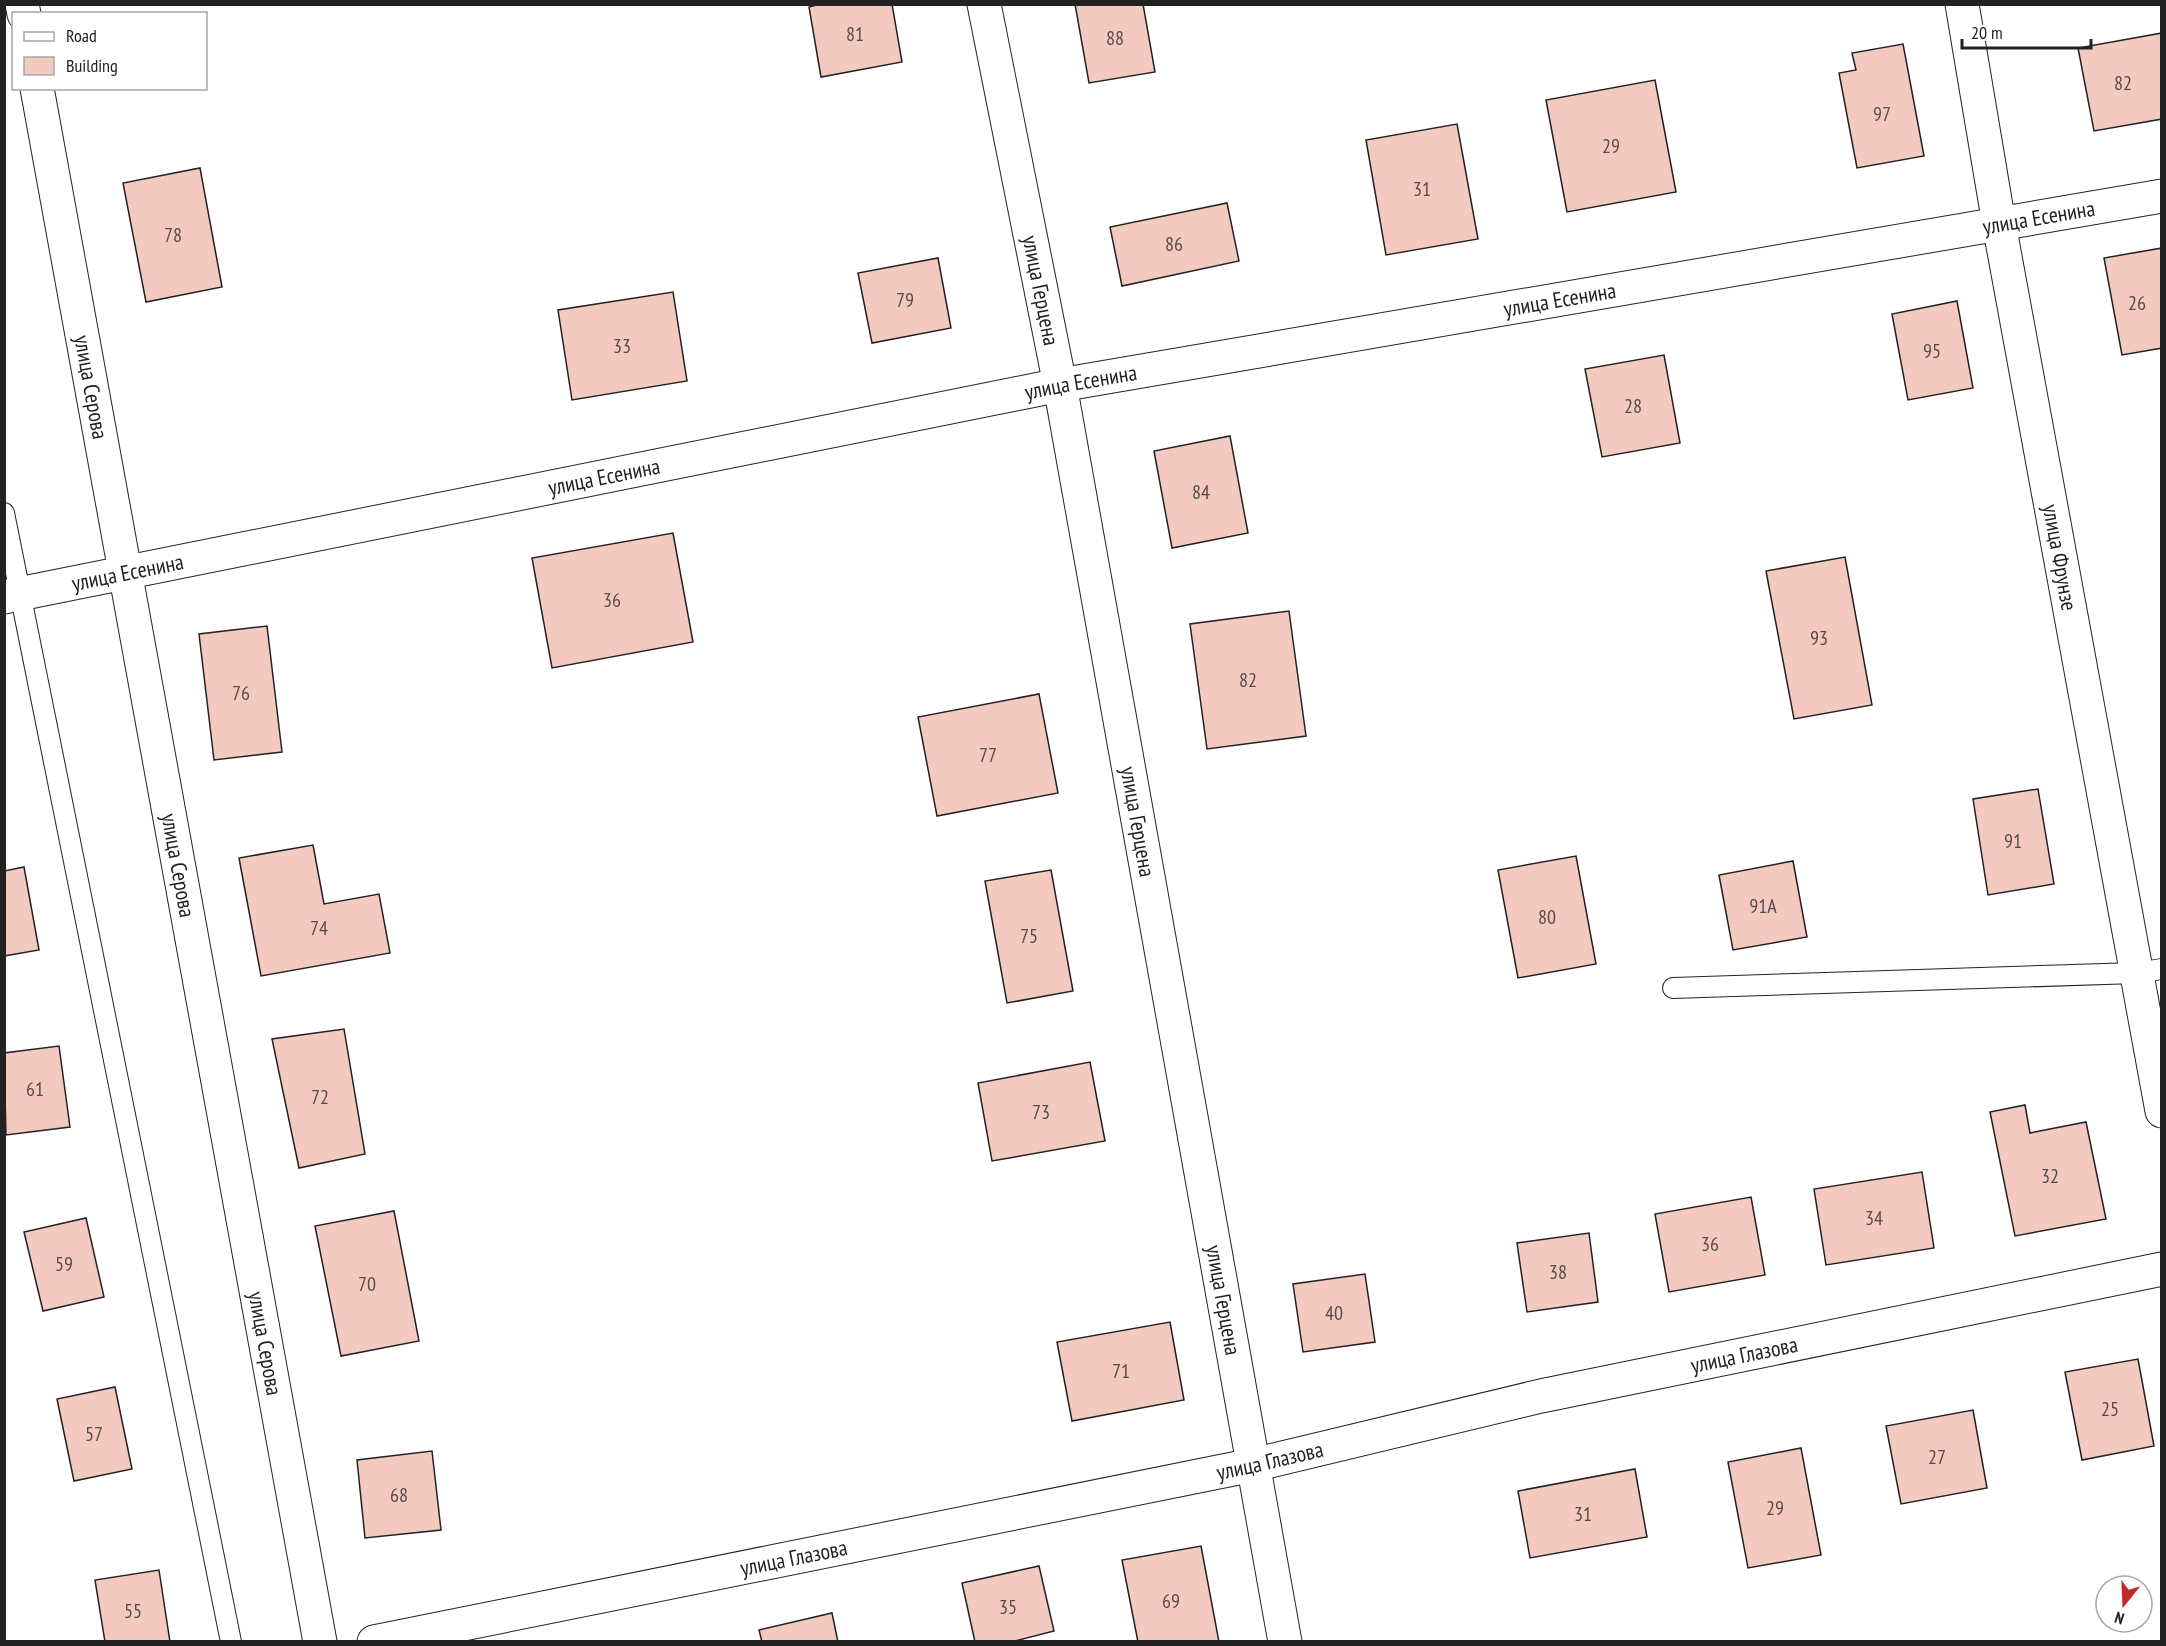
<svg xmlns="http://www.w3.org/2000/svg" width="2166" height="1646" viewBox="0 0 2166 1646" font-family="'PT Sans Narrow',sans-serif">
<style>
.building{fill:#f3c9c0;stroke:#222;stroke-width:1.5}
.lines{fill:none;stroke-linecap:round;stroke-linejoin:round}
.lane-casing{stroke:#222;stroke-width:22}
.street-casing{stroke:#222;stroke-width:35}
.lane{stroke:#fff;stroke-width:20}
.street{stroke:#fff;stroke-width:33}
.labels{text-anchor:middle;stroke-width:4.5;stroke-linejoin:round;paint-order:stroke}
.number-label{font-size:20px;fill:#564c4a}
.street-label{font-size:22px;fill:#222;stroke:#fff}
</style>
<rect width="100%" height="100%" fill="#fff"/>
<path class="building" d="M820 4H892L902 62 821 77 809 7Z
M1075 4H1143L1155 72 1089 83Z
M2162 33V119L2094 131 2078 48Z
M1903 44 1924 156 1857 168 1839 73 1856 70 1852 53Z
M1655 80 1676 192 1567 212 1546 100Z
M1457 124 1478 239 1386 255 1366 140Z
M200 168 222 287 146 302 123 183Z
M1227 203 1239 261 1122 286 1110 227Z
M2162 248V348L2122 355 2104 258Z
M938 258 951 328 872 343 858 273Z
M673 292 687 381 572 400 558 310Z
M1957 301 1973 388 1908 400 1892 314Z
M1664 355 1680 443 1602 457 1585 369Z
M1230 436 1248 533 1172 548 1154 451Z
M673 533 693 642 552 668 532 558Z
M1845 557 1872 705 1794 719 1766 571Z
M1289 611 1306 736 1207 749 1190 624Z
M267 626 282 752 214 760 199 634Z
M1039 694 1058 793 937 816 918 717Z
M2038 789 2054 884 1988 895 1973 799Z
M313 845 324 904 379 894 390 953 261 976 239 858Z
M1576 856 1596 964 1518 978 1498 870Z
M1793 861 1807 937 1733 950 1719 875Z
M24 867 39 950 4 956V871Z
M1051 870 1073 991 1007 1003 985 881Z
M344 1029 365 1154 299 1168 272 1039Z
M59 1046 70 1127 6 1135 4 1053Z
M1090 1062 1105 1141 992 1161 978 1083Z
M2025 1105 2030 1133 2086 1122 2106 1219 2015 1236 1990 1112Z
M1922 1172 1934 1248 1826 1265 1814 1189Z
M1751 1197 1765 1275 1669 1292 1655 1214Z
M394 1211 419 1341 341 1356 315 1226Z
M86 1218 104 1297 43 1311 24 1232Z
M1589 1233 1598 1302 1527 1312 1517 1243Z
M1365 1274 1375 1342 1303 1352 1293 1284Z
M1170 1322 1184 1400 1072 1421 1057 1342Z
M2138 1359 2154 1446 2082 1460 2065 1372Z
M115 1387 132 1469 74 1481 57 1399Z
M1973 1410 1987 1488 1901 1504 1886 1426Z
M1801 1448 1821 1555 1748 1568 1728 1462Z
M432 1451 441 1530 365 1538 357 1460Z
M1635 1469 1647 1537 1530 1558 1518 1491Z
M1201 1546 1219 1642H1138L1122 1560Z
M1039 1566 1054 1631 1011 1642H975L962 1583Z
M159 1570 170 1642H105L95 1580Z
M832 1613 838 1642H762L759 1630Z"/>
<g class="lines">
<defs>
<path id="lane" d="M4 513 231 1642
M1673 988 2136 973 2162 969"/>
<g id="street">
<path d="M22 4 24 14"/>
<path id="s1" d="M984 4 1060 385 1285 1642"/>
<path id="s2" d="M1962 4 1999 224 2162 1111"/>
<path id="s3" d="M37 88 320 1642"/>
<path id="s4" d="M4 597 1060 385 2162 196"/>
<path id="s5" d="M374 1642 1253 1465 1541 1396 2162 1269"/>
</g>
</defs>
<use href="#lane" class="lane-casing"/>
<use href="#street" class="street-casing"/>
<use href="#lane" class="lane"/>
<use href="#street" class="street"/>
</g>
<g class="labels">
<g class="number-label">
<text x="855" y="41">81</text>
<text x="1115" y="45">88</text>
<text x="2123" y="90">82</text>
<text x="1882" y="121">97</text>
<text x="1611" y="153">29</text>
<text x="1422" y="196">31</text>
<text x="173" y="242">78</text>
<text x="1174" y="251">86</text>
<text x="905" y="307">79</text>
<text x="2137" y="310">26</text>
<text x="622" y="353">33</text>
<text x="1932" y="358">95</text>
<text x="1633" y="413">28</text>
<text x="1201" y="499">84</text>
<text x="612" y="607">36</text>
<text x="1819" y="645">93</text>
<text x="1248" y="687">82</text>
<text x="241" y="700">76</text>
<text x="988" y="762">77</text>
<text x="2013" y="848">91</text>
<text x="1763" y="913">91А</text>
<text x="1547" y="924">80</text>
<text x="319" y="935">74</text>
<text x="1029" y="943">75</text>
<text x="35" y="1096">61</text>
<text x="320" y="1104">72</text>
<text x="1041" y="1119">73</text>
<text x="2050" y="1183">32</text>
<text x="1874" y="1225">34</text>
<text x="1710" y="1251">36</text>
<text x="64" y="1271">59</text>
<text x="1558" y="1279">38</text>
<text x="367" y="1291">70</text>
<text x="1334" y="1320">40</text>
<text x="1121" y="1378">71</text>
<text x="2110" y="1416">25</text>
<text x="94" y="1441">57</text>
<text x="1937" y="1464">27</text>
<text x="399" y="1502">68</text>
<text x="1775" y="1515">29</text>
<text x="1583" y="1521">31</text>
<text x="1171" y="1608">69</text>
<text x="1008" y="1614">35</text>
<text x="133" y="1618">55</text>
</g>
<g class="street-label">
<text dy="8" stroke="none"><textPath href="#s4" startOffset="2070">улица Есенина</textPath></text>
<text dy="8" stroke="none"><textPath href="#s1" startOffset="292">улица Герцена</textPath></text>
<text dy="8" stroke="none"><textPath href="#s4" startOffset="1584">улица Есенина</textPath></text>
<text dy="8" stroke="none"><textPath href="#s4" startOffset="1098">улица Есенина</textPath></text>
<text dy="8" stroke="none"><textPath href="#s3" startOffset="304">улица Серова</textPath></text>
<text dy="8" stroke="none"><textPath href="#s4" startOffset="612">улица Есенина</textPath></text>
<text dy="8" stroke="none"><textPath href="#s2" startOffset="562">улица Фрунзе</textPath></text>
<text dy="8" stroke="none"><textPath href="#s4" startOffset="126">улица Есенина</textPath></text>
<text dy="8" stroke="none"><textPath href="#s1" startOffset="832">улица Герцена</textPath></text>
<text dy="8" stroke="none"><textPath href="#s3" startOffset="790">улица Серова</textPath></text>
<text dy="8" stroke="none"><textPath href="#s1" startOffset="1318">улица Герцена</textPath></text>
<text dy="8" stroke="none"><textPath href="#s3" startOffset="1276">улица Серова</textPath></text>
<text dy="8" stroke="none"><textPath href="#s5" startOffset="1400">улица Глазова</textPath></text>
<text dy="8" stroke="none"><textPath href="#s5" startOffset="914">улица Глазова</textPath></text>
<text dy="8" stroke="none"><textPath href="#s5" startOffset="428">улица Глазова</textPath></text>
</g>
</g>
<rect width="2166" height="1646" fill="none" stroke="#222222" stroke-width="12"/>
<rect x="12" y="12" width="195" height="78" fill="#ffffff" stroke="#a7a7a7" stroke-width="1.5"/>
<rect x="24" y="32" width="30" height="9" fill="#ffffff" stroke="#a7a7a7" stroke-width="1.5"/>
<text x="66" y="42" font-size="18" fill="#222222">Road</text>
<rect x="24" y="57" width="30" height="18" fill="#f3c9c0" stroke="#a7a7a7" stroke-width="1.5"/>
<text x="66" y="72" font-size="18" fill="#222222">Building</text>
<g transform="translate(2124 1604) rotate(198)"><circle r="28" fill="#ffffff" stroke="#a7a7a7" stroke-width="1.5"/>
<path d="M0-4.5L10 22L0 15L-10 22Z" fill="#c62828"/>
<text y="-9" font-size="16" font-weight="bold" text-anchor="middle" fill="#222222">N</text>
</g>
<path d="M1962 39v9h129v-9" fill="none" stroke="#222222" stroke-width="3"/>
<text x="1971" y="39" font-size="18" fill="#222222" stroke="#ffffff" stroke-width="4.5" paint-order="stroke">20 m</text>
</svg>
